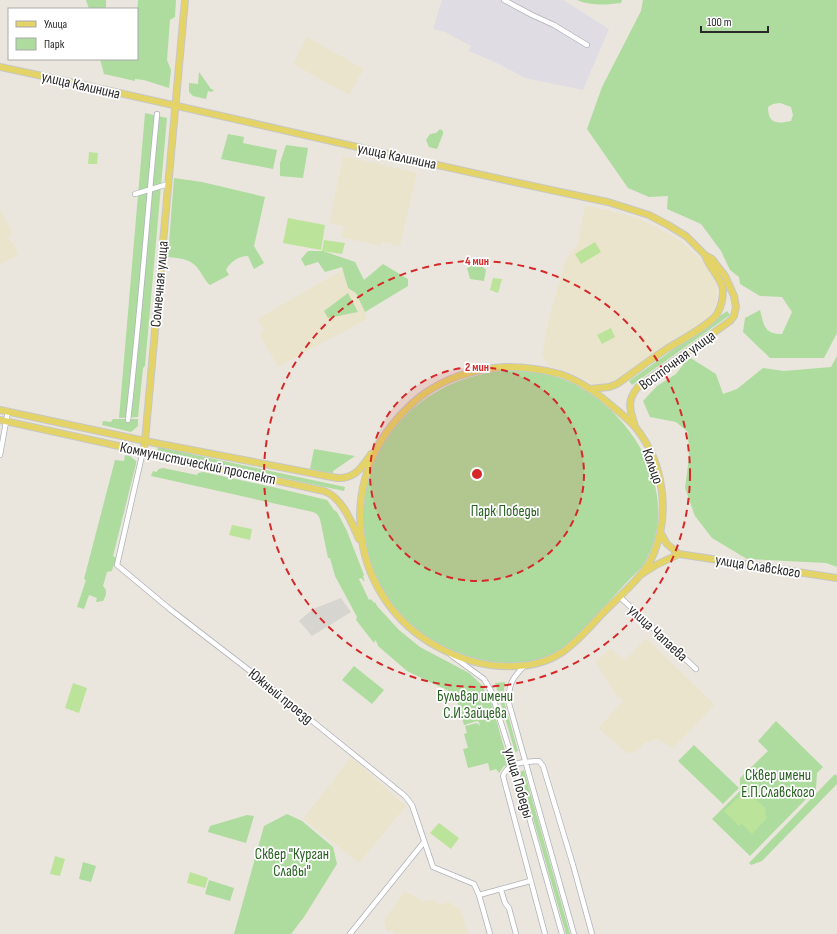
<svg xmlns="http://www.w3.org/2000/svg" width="837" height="934" viewBox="0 0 837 934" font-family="'Sofia Sans Condensed',sans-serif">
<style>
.industrial{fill:#dfdde3}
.education{fill:#ebe4cd}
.green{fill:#addc9e;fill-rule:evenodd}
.pitch{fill:#bce39a}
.plaza{fill:#d7d5cf}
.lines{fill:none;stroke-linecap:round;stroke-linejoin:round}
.minor-casing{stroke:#b0b1bc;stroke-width:6}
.major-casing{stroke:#c7c7c7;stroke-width:8}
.minor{stroke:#fff;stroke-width:4.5}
.major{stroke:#e4d468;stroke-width:6}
.ring{fill:none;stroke:#d62828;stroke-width:2;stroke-dasharray:7 5}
.labels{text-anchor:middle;stroke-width:3.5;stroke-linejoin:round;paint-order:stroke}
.street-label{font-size:15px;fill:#292929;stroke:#fff}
.park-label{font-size:15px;fill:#276020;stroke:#fff}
.centre{fill:#d62828;stroke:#fff;stroke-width:2}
.ring-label{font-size:12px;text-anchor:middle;font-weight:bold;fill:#d62828;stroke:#fff;stroke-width:3.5;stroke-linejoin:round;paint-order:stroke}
</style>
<rect width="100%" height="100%" fill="#eae6dd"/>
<path class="industrial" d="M442 0H563L609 29 583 90 525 78 499 64 469 51 471 46 445 32 433 29Z"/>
<path class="education" d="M307 37 364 69 349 95 293 64Z
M343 156 417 173 400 246 382 242 380 246 341 237 344 226 329 223Z
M585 205 631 216 649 223 681 241 705 263 716 281 718 293 717 302 712 313 705 320 616 381 610 384 597 386 566 371 549 366 542 355 549 317 566 259 578 244Z
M0 209 13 234 8 236 11 243 13 242 18 253V255L0 265Z
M344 269 366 310 365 315 367 319 278 367 259 334 264 331 257 319Z
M646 638 715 705 673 748 657 739 645 743 636 751 628 754 598 728 623 701 615 693 595 662 611 648 623 659H626Z
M351 757 406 806 359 863 303 819Z
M405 891 422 901 435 900 439 905 449 902 461 910 468 934H394L393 930 387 932 384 920Z"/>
<path class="green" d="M86 0H106V9H89Z
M138 0H176L175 17 170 20 167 60 171 70 169 88 144 80 135 79V81L104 74 100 59H137V16Z
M577 0H622L621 3C606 5 591 6 577 0Z
M643 0H837V333L824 358H770L743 332 745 318 760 310C764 325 764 334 782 334L792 312 782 297 760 296 740 284 739 277 730 270 721 251 701 224 667 209 668 196 649 197 628 188 587 129 602 87 641 11ZM780 103 791 107 793 115 791 121C777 124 768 124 768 107L773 104Z
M199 72 211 89 214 90 212 92 208 91 206 99 193 96 189 92V83L198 84Z
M145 113 167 118 145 366 143 368 138 417 119 418Z
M440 129 443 131V134L437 149 429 147 426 140 430 134 436 133Z
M228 134 244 137 243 143 277 150 273 169 221 159Z
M286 145 308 148 303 178 280 176V163Z
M174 178 202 182 265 197 254 246 264 263 254 269 248 256C239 256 230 262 226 270L229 275 210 285C205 281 203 275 199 270 192 259 180 258 168 257Z
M308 251H323L355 262 364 280 383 264 408 279V286L365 312 356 293 348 288 342 267 325 272 318 262 305 266 301 259Z
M478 262 486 270 484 281 470 279 467 268Z
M348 293 358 312 328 318 324 311Z
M727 311 730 315 632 385 629 381Z
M837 356V567L826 563 747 559 712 538 695 516 685 488 689 458 688 432 676 422 650 417 643 401 657 386 676 374 689 357 716 374 723 394 737 389 763 368 784 371 831 367Z
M501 371C523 370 546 372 567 381 634 410 686 498 642 567 625 583 609 602 593 619 578 635 563 652 542 659 516 668 478 662 454 651 446 647 436 644 429 639 312 556 361 386 501 371Z
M113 419H138V426L131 432 102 425 103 421 111 422Z
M158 447 345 487 344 491 157 451Z
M314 449 355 456 333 471V474L310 469Z
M125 455 130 456 136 461V464L113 556 116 558 112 571 107 572 103 586C108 590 106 596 103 601L96 602 97 598 89 595 84 609 77 607 86 580 84 579 115 460 124 461Z
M163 468 197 475 198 473 203 472 277 488 327 500 334 510 337 512 347 531 364 575 363 576 365 582 361 578 359 579 369 600 371 599 374 603 375 602 377 606 399 630 420 647 469 673 485 688 484 689 485 692 488 691 509 765 504 766 499 773 496 769 490 771 488 763 468 768 463 749 468 748 464 734 467 733 465 726 477 723 480 726 479 722 477 721 464 725 455 694 407 671 378 646 377 643 375 640 374 643 356 620 357 617 335 576 330 558H328L320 519 317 514 313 512 151 476 153 471 156 472 159 469Z
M354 666 384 690 372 704 342 680Z
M505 682 503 697 518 751 515 752 495 683Z
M776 721 823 767 817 773 816 789 750 856 712 819 740 791V778L768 751 758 741Z
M694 745 739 788 723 804 678 761Z
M524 770 570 934H566L520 772Z
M835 774 837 776V784L762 861 751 865 749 863Z
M287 814 302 821 333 847 337 864 304 917 291 934H234L264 826Z
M247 815 254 816 246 843 208 832 210 826Z
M83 862 96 866 91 882 79 879Z
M209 880 234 888 230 901 205 894Z"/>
<path class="pitch" d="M89 152 98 153 97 164H88Z
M288 218 325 225 321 250 283 243Z
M324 240 345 243 342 254 322 251Z
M595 242 601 252 581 264 575 254Z
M493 278 502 279 498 293 490 290Z
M611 328 615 337 602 344 597 335Z
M232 525 252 529 250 540 229 535Z
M73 683 87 688 79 713 65 708Z
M744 792H749L766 809 765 813 767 818 752 834 742 824 739 826 724 811Z
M439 823 459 838 451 849 430 833Z
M55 856 65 859 60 876 50 874Z
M190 872 208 878 205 888 187 883Z"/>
<path class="plaza" d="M341 598 351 612 312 636 299 621 313 609Z"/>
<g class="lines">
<defs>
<path id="minor" d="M504 0 532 15 554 25 587 45
M135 194 168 184
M128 420C140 318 147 216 157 114
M143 451 117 565 171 610 254 674 405 796 412 805 433 867 474 884 479 895
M0 455 8 411
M619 596 696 669
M451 655 484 679 491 691 514 764 562 934
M524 666C512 679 510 682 508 700L574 934
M501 890 505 903 509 908 516 934
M350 934 424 842
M490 934 479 895 530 881
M545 934 503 776C509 761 526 762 539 761L543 766 573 865 592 934"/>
<path id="major" d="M0 67C203 110 405 160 608 202L649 215 668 225 686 236 705 255 712 259 725 276 734 296 736 307 734 316 730 321 638 387C626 401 630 410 635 426
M504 367C523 367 541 369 560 374 579 380 597 393 612 406 620 413 630 420 636 428 664 463 670 513 654 553 645 576 619 596 602 614 576 642 558 665 517 666 488 668 461 660 436 646 353 600 335 490 397 419 404 411 412 403 421 396 445 378 474 369 504 367Z
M589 389 609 387 617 384C633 373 648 361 665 350 677 342 709 326 717 314 721 307 723 298 723 290 721 277 709 268 705 255
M0 410 145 441 337 478C355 479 362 467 371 454
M0 420 324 491C342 497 352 523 359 539
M143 451 145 441 185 0
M660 532 667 544 679 554
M679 554 837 578
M642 574 656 565 679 554"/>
</defs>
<use href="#minor" class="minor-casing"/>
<use href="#major" class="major-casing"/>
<use href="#minor" class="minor"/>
<use href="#major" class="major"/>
</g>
<circle cx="477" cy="474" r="107" fill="#d62828" fill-opacity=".12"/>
<g class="ring">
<circle cx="477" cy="474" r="107"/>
<circle cx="477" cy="474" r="213"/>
</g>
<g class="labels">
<g class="street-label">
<text transform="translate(81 85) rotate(13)" y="5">улица Калинина</text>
<text transform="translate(397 156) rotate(12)" y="5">улица Калинина</text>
<text transform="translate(159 284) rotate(-85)" y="5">Солнечная улица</text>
<text transform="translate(677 360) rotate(-36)" y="5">Восточная улица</text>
<text transform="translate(198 463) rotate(12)" y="5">Коммунистический проспект</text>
<text transform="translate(653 466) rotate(71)" y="5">Кольцо</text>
<text transform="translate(758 566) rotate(9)" y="5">улица Славского</text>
<text transform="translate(658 633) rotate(43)" y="5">улица Чапаева</text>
<text transform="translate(281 696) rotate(39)" y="5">Южный проезд</text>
<text transform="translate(519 783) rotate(74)" y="5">улица Победы</text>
</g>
<g class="park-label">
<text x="505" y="516">Парк Победы</text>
<text x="475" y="701">Бульвар имени<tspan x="475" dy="17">С.И.Зайцева</tspan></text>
<text x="778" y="780">Сквер имени<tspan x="778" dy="17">Е.П.Славского</tspan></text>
<text x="292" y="859">Сквер "Курган<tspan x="292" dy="17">Славы"</tspan></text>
</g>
</g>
<circle cx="477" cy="474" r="6" class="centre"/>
<g class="ring-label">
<text x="477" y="265">4 мин</text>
<text x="477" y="371">2 мин</text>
</g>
<rect x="8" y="8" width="130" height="52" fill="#ffffff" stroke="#a9a9a9"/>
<rect x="16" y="21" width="20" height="6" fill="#e4d468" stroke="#a9a9a9"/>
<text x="44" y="28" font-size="12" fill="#292929">Улица</text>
<rect x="16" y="38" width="20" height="12" fill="#addc9e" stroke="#a9a9a9"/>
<text x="44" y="48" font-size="12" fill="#292929">Парк</text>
<path d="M701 26v6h67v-6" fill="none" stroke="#292929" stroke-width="2"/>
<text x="707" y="26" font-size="12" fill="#292929" stroke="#ffffff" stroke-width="3" paint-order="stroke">100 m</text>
</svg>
